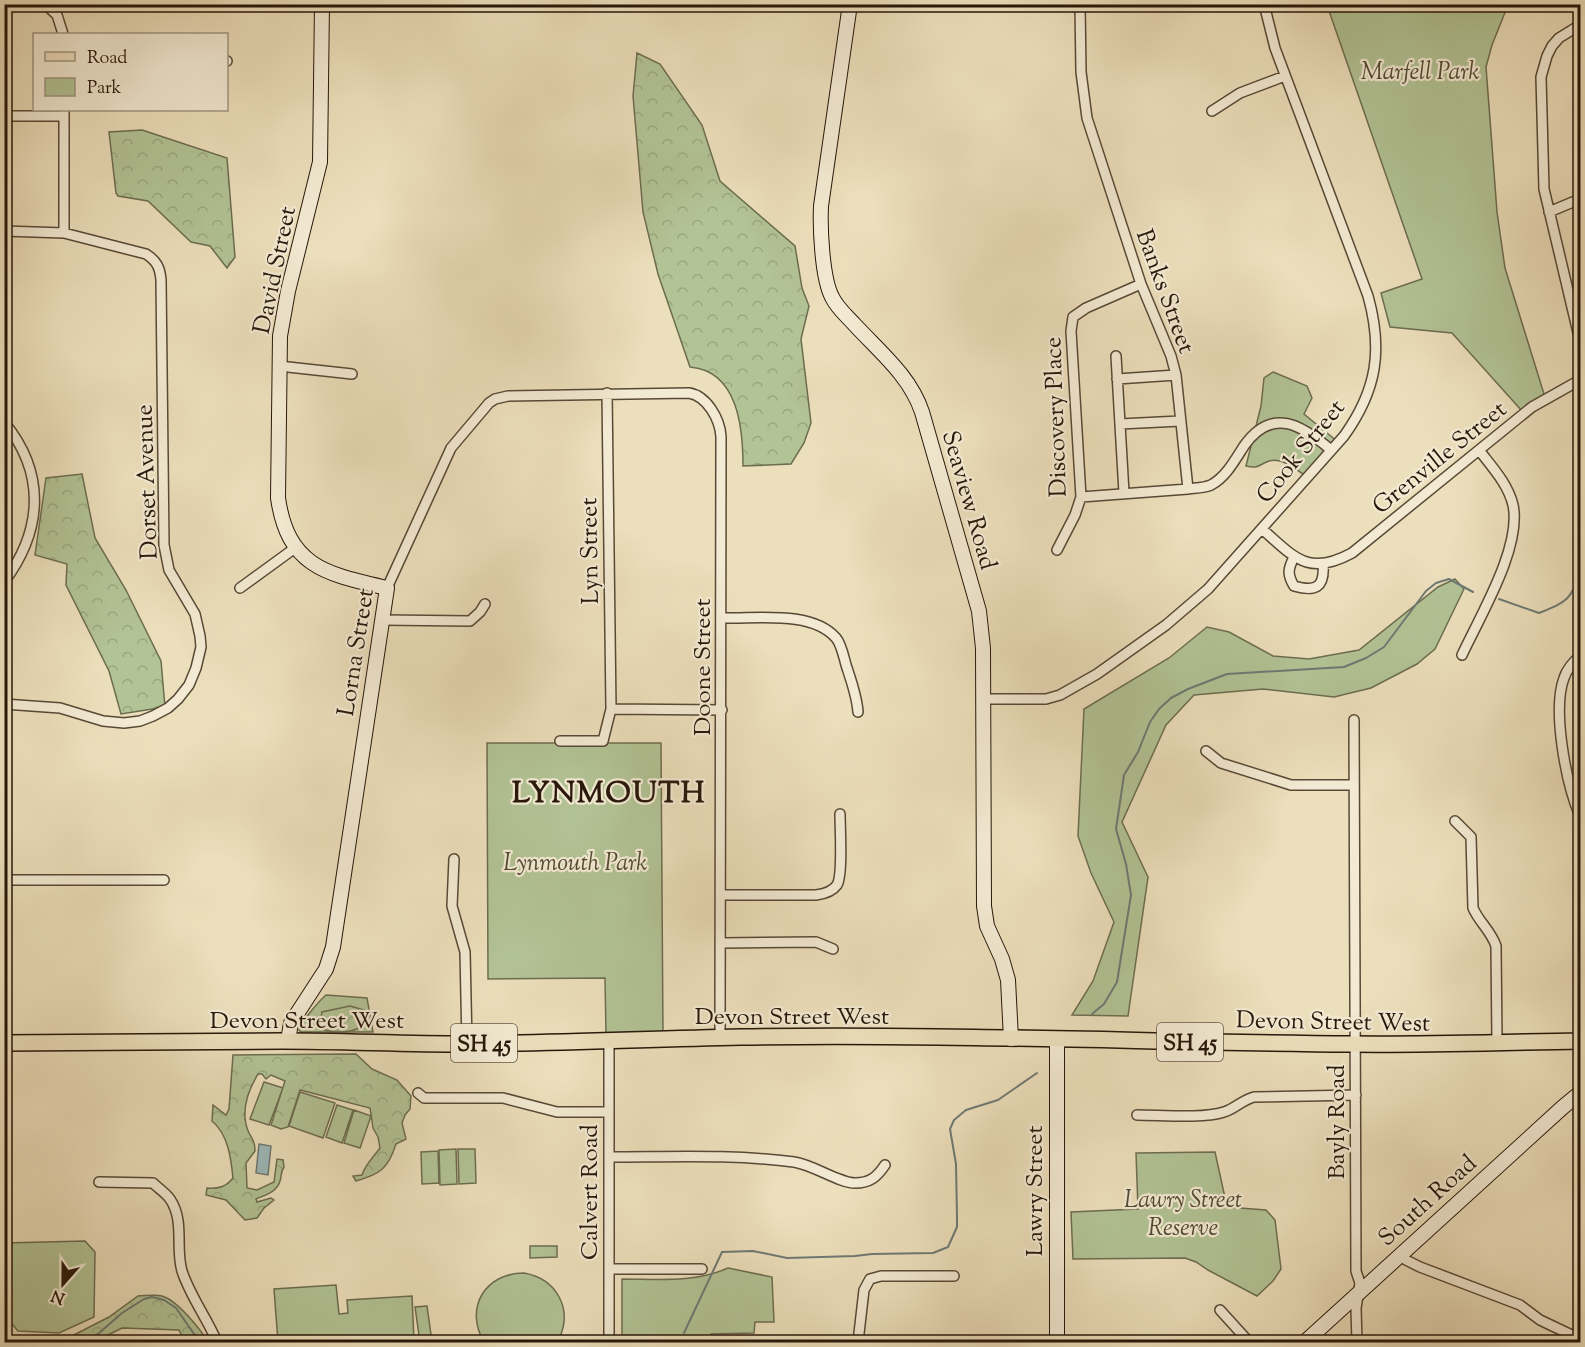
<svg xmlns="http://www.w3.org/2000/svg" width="1585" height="1347" viewBox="0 0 1585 1347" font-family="'Sorts Mill Goudy',serif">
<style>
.green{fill:#b2c395;stroke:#6c6d50;stroke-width:1.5}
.forest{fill:url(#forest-crowns);stroke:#6c6d50;stroke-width:1.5}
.water{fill:#9cbaba;stroke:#6d7974;stroke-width:1.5}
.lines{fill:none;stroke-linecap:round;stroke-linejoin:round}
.stream{stroke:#6d7974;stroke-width:2}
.street-casing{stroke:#584936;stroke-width:12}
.secondary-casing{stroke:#27170a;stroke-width:16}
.primary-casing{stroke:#27170a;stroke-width:18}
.street{stroke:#f3ead3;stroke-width:9}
.secondary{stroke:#f3ead3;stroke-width:14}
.primary{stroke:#ecdfbb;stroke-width:15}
.labels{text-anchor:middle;stroke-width:4.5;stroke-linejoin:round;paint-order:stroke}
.shield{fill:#f3ead3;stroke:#645646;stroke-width:1.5}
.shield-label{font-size:22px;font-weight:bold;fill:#27170a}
.park-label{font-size:24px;font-style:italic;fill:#514b34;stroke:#f3ead3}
.street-label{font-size:24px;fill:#27170a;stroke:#f3ead3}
.district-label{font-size:30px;font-weight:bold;letter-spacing:1.5px;fill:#27170a;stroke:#f3ead3}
</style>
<defs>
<pattern id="forest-crowns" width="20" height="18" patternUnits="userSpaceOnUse" patternTransform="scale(1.5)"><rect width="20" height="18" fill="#b2c395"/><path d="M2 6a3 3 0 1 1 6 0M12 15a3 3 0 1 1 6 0" fill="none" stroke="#99a77f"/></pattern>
</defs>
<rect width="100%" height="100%" fill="#ecdfbb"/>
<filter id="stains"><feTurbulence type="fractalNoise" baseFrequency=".00333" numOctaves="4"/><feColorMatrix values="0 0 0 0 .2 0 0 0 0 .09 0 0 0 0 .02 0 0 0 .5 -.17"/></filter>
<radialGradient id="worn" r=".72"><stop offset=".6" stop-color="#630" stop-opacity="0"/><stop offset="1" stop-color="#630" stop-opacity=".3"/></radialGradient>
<path class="green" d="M1327 5H1508L1492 45 1486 67 1497 212 1505 268 1544 394 1522 411 1452 333 1390 327 1381 293 1422 279Z
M1273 372 1307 386 1312 398 1304 414 1338 442 1308 478C1297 470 1283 457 1269 461 1258 465 1259 469 1246 466L1261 406 1264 378Z
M1455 579 1464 589 1435 649 1417 664 1371 688 1334 697 1263 689 1194 695 1166 725 1122 822 1148 877 1128 1016 1072 1015 1093 981 1114 922 1091 873 1078 836 1084 709 1169 658 1207 627 1229 632 1273 656 1309 659 1359 650 1438 587Z
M487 743H661L663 1034H606L605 978 488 979Z
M326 995 367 998 373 1032H301L299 1030C303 1020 317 1003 326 995Z
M264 1082 283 1088 269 1125 250 1119Z
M300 1092 335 1103 323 1138 289 1126Z
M337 1105 353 1110 342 1143 326 1137Z
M354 1110 371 1116 360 1148 344 1143Z
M456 1149 457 1184 440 1185 439 1150Z
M458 1149H475L476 1183 459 1184Z
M438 1151 439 1183 422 1184 421 1152Z
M1215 1152 1227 1207 1266 1210 1275 1220 1281 1269 1273 1281 1257 1296 1208 1270 1196 1262 1185 1258 1073 1259 1071 1212 1138 1209 1136 1153Z
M85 1241 95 1252 94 1317 59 1333 18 1331 13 1325 5 1323V1243Z
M530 1246H557V1257L530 1258Z
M728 1268 772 1277 774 1322H755L754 1333 711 1334V1342H622V1279C658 1279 695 1283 728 1268Z
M524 1273C557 1279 573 1309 559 1339L557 1342H484C464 1308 485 1273 524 1273Z
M336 1285 339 1314 348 1313 347 1300 412 1296 414 1342H278L274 1289Z
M427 1306 432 1342H420L415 1307Z"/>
<path class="forest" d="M637 53 660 64 702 125 720 181 795 246 802 288 809 306 801 339 811 423 804 443 791 464 743 466C743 428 738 371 690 367L658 274 643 212 633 96Z
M142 130 227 158 235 257 227 268 210 246 191 242 148 201 118 196 116 193 109 132Z
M82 474 95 538 126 590 161 661 165 707 121 714 109 671 66 585 67 564 35 555 46 478Z
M350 1006 364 1010 361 1027C349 1034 332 1033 319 1028L322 1012Z
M356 1054 372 1069 397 1080 411 1096 410 1109 405 1115 402 1123 406 1139 396 1144C388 1169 380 1174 356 1181L353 1176 362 1175C366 1163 373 1158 380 1148L378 1137 373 1128 370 1108 300 1090 288 1127 281 1129 271 1125 285 1081 271 1075 266 1079 262 1074H258C247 1092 240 1113 249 1133 253 1140 255 1143 255 1151L246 1163 247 1188 257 1190 274 1182 277 1159 283 1160 284 1167C280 1173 282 1176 280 1181 277 1192 265 1195 256 1199L257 1202 271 1198 274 1200 264 1208 257 1218 245 1220 226 1200 206 1195 207 1188C218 1189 226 1187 233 1178 231 1158 228 1134 212 1121L213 1105 226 1115 229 1109 233 1055Z
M138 1296C145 1296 155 1294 162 1296 177 1300 201 1330 208 1342H185L179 1330 122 1328 94 1342H64L70 1337 109 1317Z"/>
<path class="water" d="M259 1144 271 1146 268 1175 256 1173Z"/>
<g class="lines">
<path class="stream" d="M1499 599 1539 613C1566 602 1572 600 1580 571
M1092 1014 1104 1004 1117 982 1131 895 1126 864 1116 829 1124 775 1138 752 1150 722 1159 709 1171 698 1188 689 1227 674 1344 667 1366 658 1384 647 1426 591 1436 583 1449 579 1473 592
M684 1333 722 1252 753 1251 787 1258 855 1256 872 1254 933 1253 948 1247 957 1227V1217L956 1164 950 1129 954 1120 966 1110 998 1100 1037 1073
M81 1342 98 1334 122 1313 144 1299 152 1297 164 1300 176 1308 194 1334 209 1342"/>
<defs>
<path id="street" d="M45 4 57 15 63 34
M1080 4 1081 72 1087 118 1141 284 1171 356 1176 375 1188 489 1081 497
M1580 25 1559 38 1552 46 1547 56 1541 77 1544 189 1580 341
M226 61H227
M1212 111 1240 93 1285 76
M4 116H64
M1549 212 1580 199
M4 231 64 233 146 254C157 261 160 268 161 280L164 545 169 570 195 614 200 636 201 647 196 668 189 685 178 699 168 708 153 716 140 721 124 723 103 721 60 708 4 704
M64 233V110
M1116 356 1124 493
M279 366 352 374
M1117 379 1176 375
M4 422C46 473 43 530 4 582
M1120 424 1180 421
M1188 489C1195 488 1204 488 1211 485 1226 477 1235 460 1244 446 1272 406 1302 425 1331 450
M1262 529C1294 557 1308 577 1352 553L1532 407 1580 380
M1057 550 1075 515 1081 497 1071 331 1073 317 1086 308 1141 284
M1294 557C1288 569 1287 574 1294 586 1315 592 1325 588 1323 564
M240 588 295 548
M387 588 451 448 489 403 495 399 508 396 689 393C707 396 720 419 721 437L720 1038
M722 618C756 619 812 610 836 638 842 645 844 659 847 668 852 683 857 697 858 712
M382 620 470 621 480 612 485 604
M1462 655C1480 616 1522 547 1513 505 1508 484 1492 467 1479 450
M1580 656C1573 662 1567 669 1564 678 1552 710 1566 784 1580 816
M983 699H1046L1060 695 1097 674 1166 625 1208 589 1344 436C1377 390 1383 350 1368 296L1275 48 1264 4
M611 709 722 710
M1354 720 1356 1271 1360 1283 1356 1308 1357 1342
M560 741H603L611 709 607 393
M1206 751 1221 763 1291 785H1354
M1455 821 1471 837 1473 908C1479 922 1491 931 1496 946L1497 1042
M454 859 452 906 465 952 467 1044
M4 880H164
M721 895H816C824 894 832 892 837 885 843 875 840 828 840 814
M722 943 816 942 833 949
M609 1042V1342
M418 1093 424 1098H503L557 1112H609
M1137 1115C1161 1115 1202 1119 1224 1112 1235 1109 1242 1100 1254 1097L1356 1095
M609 1157C670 1157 733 1154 794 1162 814 1165 839 1183 855 1183 870 1183 877 1177 885 1165
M99 1182 153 1183C158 1188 166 1193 170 1199 185 1221 175 1248 182 1271 190 1296 207 1318 217 1342
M1401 1255 1406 1260 1420 1267 1520 1305 1540 1320 1580 1339
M609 1269H702
M1220 1310 1249 1342
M858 1342 864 1290 870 1279 881 1276H954"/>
<path id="secondary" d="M850 4 821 206C820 228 822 278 832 297 837 308 847 316 855 325 880 352 910 376 922 412L979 611 983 648 984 906 987 926 1002 959 1008 980 1011 1039
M288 1041 291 1023 326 969 333 947 387 588C326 574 288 567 278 498L280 336 288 291 320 162 322 4
M1057 1342V1040
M1305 1342 1563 1107 1580 1093"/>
<path id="primary" d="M4 1043C97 1043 189 1041 282 1041 342 1041 403 1044 464 1044 556 1043 649 1039 741 1037 944 1034 1148 1042 1351 1044 1428 1045 1504 1042 1580 1041"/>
</defs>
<use href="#street" class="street-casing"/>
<use href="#secondary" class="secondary-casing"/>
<use href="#primary" class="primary-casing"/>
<use href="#street" class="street"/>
<use href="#secondary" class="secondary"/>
<use href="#primary" class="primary"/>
</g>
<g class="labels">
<g class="shield">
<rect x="1157" y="1023" width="66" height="38" rx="4.5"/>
<rect x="451" y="1024" width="66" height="38" rx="4.5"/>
</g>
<g class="shield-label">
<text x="1190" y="1050">SH 45</text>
<text x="484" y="1051">SH 45</text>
</g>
<g class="park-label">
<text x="1420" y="79">Marfell Park</text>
<text x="575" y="870">Lynmouth Park</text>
<text x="1183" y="1207">Lawry Street<tspan x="1183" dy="28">Reserve</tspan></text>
</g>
<g class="street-label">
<text transform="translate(274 270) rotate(-78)" y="8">David Street</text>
<text transform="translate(1166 291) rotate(70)" y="8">Banks Street</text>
<text transform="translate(1055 417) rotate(-92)" y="8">Discovery Place</text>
<text transform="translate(1300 451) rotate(-51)" y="8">Cook Street</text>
<text transform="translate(1439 457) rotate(-39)" y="8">Grenville Street</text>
<text transform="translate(146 482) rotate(-92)" y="8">Dorset Avenue</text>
<text transform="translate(970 500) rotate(74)" y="8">Seaview Road</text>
<text transform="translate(589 551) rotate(-91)" y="8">Lyn Street</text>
<text transform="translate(355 652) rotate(-81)" y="8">Lorna Street</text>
<text transform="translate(702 667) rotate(-90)" y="8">Doone Street</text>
<text x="792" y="1024">Devon Street West</text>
<text x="307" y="1028">Devon Street West</text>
<text transform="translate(1333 1021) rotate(1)" y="8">Devon Street West</text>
<text transform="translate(1336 1122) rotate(-90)" y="8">Bayly Road</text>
<text transform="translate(1034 1191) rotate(-90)" y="8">Lawry Street</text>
<text transform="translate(589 1192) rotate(-90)" y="8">Calvert Road</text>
<text transform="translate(1427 1200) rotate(-42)" y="8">South Road</text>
</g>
<g class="district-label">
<text x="609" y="802">LYNMOUTH</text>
</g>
</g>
<rect width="1585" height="1347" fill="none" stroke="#ecdfbb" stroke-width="24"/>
<rect x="6" y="6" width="1573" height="1335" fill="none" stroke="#27170a" stroke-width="3"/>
<rect x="12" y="12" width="1561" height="1323" fill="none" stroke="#27170a" stroke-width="1.5"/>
<rect x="33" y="33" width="195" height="78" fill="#f3ead3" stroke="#a19683" stroke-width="1.5"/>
<rect x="45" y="52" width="30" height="9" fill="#ecdfbb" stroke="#a19683" stroke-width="1.5"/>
<text x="87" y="63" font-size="18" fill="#27170a">Road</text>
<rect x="45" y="78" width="30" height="18" fill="#b2c395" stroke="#a19683" stroke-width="1.5"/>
<text x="87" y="93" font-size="18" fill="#27170a">Park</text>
<g transform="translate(63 1284) rotate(201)" stroke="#f3ead3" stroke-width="4.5" paint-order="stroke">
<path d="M0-4.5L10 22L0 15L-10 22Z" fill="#27170a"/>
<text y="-9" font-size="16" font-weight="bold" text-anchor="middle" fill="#27170a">N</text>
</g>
<rect width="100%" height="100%" filter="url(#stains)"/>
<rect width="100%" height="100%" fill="url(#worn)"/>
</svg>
